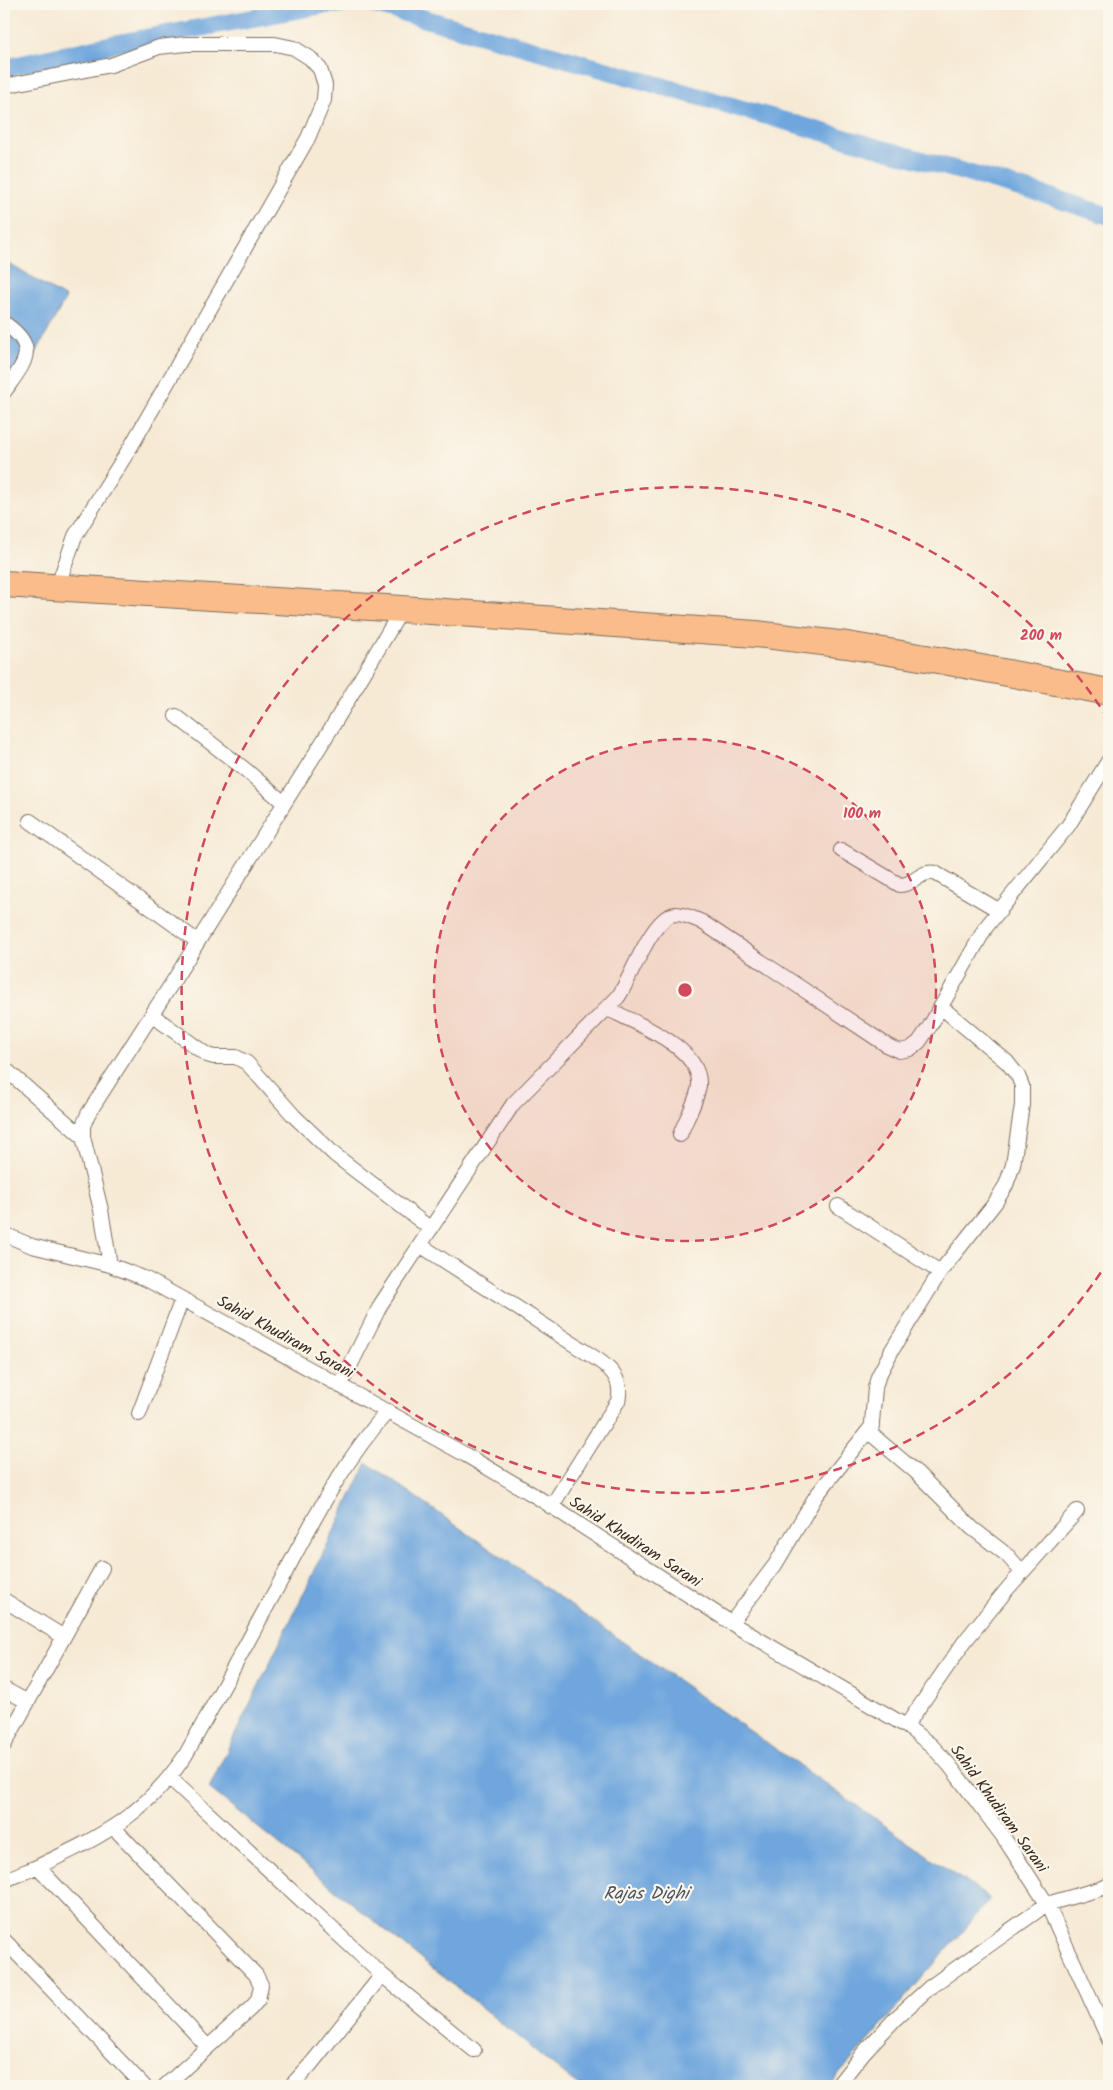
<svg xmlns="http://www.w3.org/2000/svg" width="1113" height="2090" viewBox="0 0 1113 2090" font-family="Kalam,sans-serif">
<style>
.water{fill:#6ea6dd;stroke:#54687e}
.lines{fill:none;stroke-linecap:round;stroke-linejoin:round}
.canal{stroke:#6ea6dd;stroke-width:18}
.street-casing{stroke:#7c6d5e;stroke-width:16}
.highway-casing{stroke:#7c6d5e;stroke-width:28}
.street{stroke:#fff;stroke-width:14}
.highway{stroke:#f9bc8a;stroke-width:26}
.ring{fill:none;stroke:#d1495b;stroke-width:2.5;stroke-dasharray:9 6}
.labels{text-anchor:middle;stroke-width:4.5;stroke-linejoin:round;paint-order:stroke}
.street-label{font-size:16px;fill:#3b2a1e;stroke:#fbf7ec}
.water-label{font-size:18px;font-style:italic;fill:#4d5561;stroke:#fbf7ec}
.centre{fill:#d1495b;stroke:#fbf7ec;stroke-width:2.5}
.ring-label{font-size:15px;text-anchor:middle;font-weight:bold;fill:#d1495b;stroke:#fbf7ec;stroke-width:4.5;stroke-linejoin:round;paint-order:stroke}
</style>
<rect width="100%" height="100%" fill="#fbf7ec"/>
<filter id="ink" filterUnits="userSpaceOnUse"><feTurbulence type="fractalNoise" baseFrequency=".02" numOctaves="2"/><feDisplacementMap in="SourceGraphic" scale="10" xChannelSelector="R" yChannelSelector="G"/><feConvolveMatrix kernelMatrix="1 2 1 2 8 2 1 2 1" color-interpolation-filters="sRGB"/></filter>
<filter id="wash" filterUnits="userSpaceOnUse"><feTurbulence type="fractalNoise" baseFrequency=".0096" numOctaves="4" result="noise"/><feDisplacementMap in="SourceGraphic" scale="20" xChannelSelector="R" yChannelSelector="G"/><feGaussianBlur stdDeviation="1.12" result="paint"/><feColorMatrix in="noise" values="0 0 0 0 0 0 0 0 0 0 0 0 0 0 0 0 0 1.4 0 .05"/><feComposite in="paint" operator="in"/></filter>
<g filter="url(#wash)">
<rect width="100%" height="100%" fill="#f6ead5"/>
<path class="water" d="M4 261 66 298 26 371 4 401Z
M367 1463 990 1899 829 2086H579L209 1788Z"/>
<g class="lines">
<path class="canal" d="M373 4 1048 196 1109 216
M4 68 118 43 323 5 346 4"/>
</g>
</g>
<g filter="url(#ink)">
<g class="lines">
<defs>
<path id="street" d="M4 86 111 65 159 47 186 44H275L294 48 310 58 320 69 325 85 324 100 308 138 130 448 75 536 57 588
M4 323C41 348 24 363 4 392
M176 716 247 771 284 803
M30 821 197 941
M841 850 900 885C914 885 921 870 935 873L1000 911
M941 1007 1007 1062 1018 1076 1022 1086V1105L1013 1165 1006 1185 995 1203 940 1272 892 1350 878 1377 875 1388 871 1434 916 1472 972 1528 1007 1555 1022 1572
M606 1008C635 1023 701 1047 699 1085 698 1099 685 1121 680 1135
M152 1015 207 1055 214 1057H236L247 1063 294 1116 335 1155 431 1229
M4 1068 83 1137
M838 1206 940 1272
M4 1234 32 1246 110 1265 146 1279 466 1455 537 1497 736 1626 906 1726 931 1745 950 1766 1002 1835 1047 1904 1109 2040
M420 1245 598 1360C613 1370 623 1382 618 1401L551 1507
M110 1265 101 1210 83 1137V1126L88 1114 174 980 332 727 402 609
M340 1386 381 1304 513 1104 618 997C631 979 652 915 676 914 686 914 694 919 702 922L888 1046 899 1051 910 1049 919 1042 930 1026 986 927 1068 826 1109 760
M139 1414 182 1299
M4 1600 64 1637
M731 1623 775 1565 816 1496 872 1426
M4 1689 28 1702
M906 1726 965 1641 1009 1587 1077 1511
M4 1745 102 1568
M170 1778 382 1975 474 2050
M114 1828 256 1975 261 1985 258 2000 251 2008 165 2086
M38 1867 208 2047
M4 1881C15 1875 28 1871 39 1866 102 1836 145 1815 185 1756 219 1696 251 1635 284 1575 315 1517 344 1460 388 1411
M4 1940 144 2086
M291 2086 311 2064 382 1975
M837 2086 864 2052 896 2018 930 1987 1047 1904 1103 1888 1109 1885"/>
<path id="highway" d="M4 584 402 609 756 634 847 645 938 660 1109 692"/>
</defs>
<use href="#street" class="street-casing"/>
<use href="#highway" class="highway-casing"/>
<use href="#street" class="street"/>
<use href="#highway" class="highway"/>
</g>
</g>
<circle cx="685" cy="990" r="251" fill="#d1495b" fill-opacity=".12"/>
<g class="ring">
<circle cx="685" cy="990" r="251"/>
<path d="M1109 1260A503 503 0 1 1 1109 720"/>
</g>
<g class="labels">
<g class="street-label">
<text transform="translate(286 1336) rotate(29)" y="6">Sahid Khudiram Sarani</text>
<text transform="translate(636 1541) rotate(33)" y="6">Sahid Khudiram Sarani</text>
<text transform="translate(1000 1808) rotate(54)" y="6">Sahid Khudiram Sarani</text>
</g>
<g class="water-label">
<text x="646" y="1899">Rajas Dighi</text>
</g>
</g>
<circle cx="685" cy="990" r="8" class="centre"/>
<g class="ring-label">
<text x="1041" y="640">200 m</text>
<text x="862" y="818">100 m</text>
</g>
<rect width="1113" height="2090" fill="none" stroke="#fbf7ec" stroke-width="20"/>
</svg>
